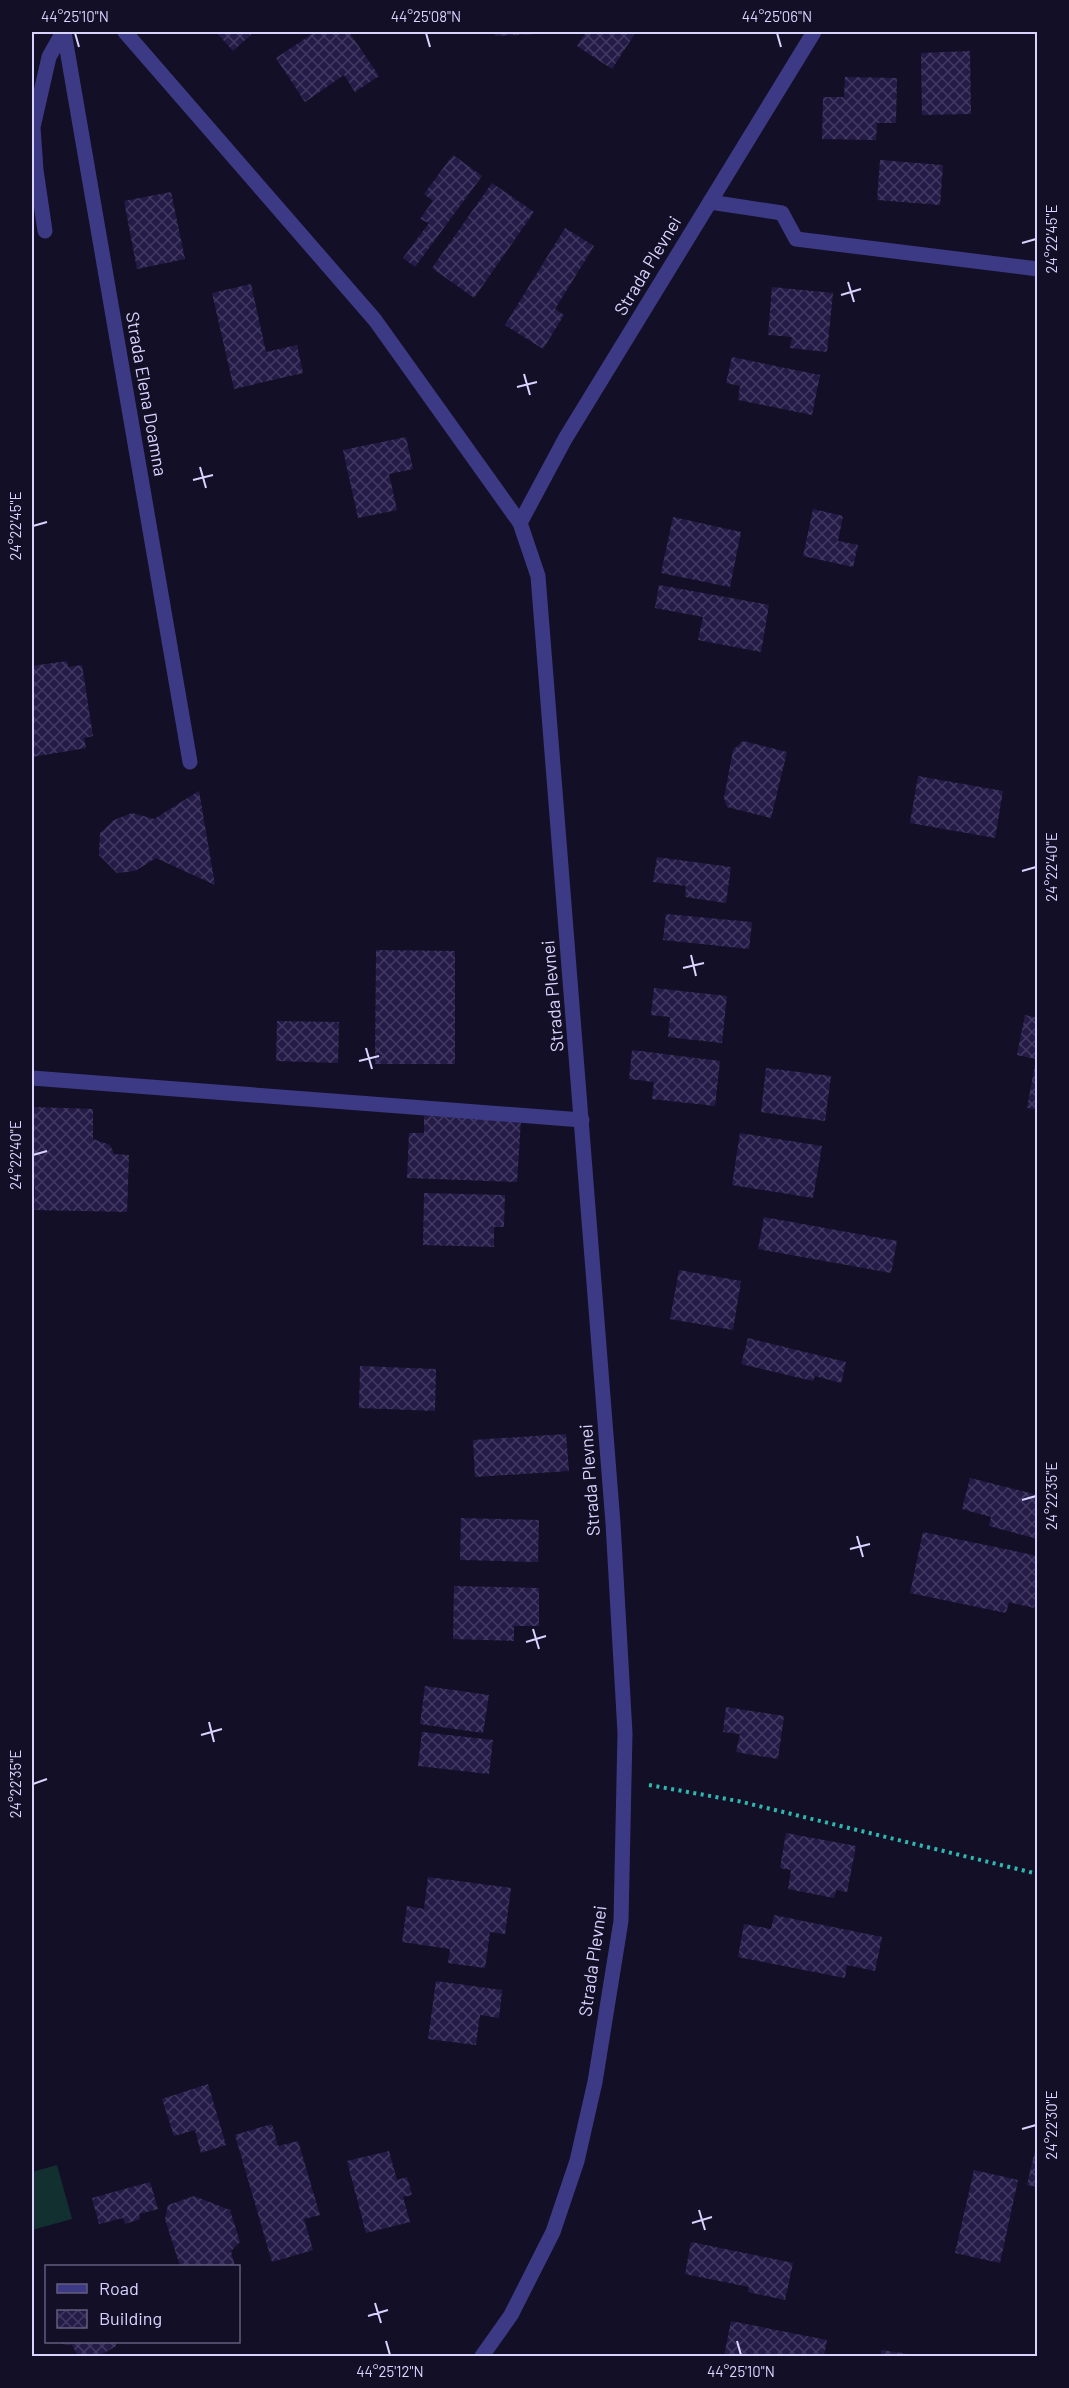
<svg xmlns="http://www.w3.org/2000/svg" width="1069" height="2388" font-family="Barlow,sans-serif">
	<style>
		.green { fill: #12302f }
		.building { fill: url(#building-cross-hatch) }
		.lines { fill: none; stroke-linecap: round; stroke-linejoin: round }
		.path { stroke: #2fb8b0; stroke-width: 4; stroke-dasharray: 3 4.5; stroke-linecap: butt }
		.service { stroke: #3d3a85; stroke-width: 15 }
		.minor { stroke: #3d3a85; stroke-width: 15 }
		.tertiary { stroke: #3d3a85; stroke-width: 15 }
		.ticks { fill: none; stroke: #d9d4ff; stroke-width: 2 }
		.labels { text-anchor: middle; stroke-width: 5; stroke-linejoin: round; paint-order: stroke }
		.street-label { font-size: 18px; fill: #d9d4ff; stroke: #130f26 }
		.neatline { fill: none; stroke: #d9d4ff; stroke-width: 2 }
		.ticks-label { font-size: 15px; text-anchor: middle; fill: #d9d4ff }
	</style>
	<defs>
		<pattern id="building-cross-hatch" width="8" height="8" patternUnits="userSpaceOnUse" patternTransform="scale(1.5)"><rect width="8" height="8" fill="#241b47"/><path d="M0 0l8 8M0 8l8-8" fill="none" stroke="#433b63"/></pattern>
	</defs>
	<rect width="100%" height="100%" fill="#130f26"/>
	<path class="green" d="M57 2165 72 2219 32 2230V2172Z"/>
	<path class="building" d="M216 32H254L233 51Z
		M315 32H349L379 76 355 92 344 75 305 102 276 58Z
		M495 32H537V34L495 36Z
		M586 32H636L612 69 577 46Z
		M970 51 971 114 922 115 921 53Z
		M845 77 897 78 896 123H877L876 140 822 139 823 97H844Z
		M453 155 482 176 415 267 403 258 429 223 420 219 433 201 424 194Z
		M880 160 943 165 940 205 877 200Z
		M492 183 534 212 474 298 432 268Z
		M171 192 185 259 137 269 124 201Z
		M565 228 594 246 555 309 564 315 543 349 505 325Z
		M251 284 266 352 297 345 303 373 234 389 212 293Z
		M772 287 833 293 827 352 790 348 792 337 768 335Z
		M732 357 820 375 812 415 738 400 740 386 726 383Z
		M406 437 413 469 389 474 397 510 358 518 343 450Z
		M813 509 843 516 838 541 858 545 853 567 803 556Z
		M673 517 741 532 730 587 661 573Z
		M659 585 769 605 761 652 698 640 703 617 655 608Z
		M67 661 68 667 82 665 93 736 84 738 86 748 32 757V666Z
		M743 741 787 752 771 818 727 807 724 798 733 750Z
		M918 776 1003 791 995 838 910 823Z
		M199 791 215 885 156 858 135 871 117 873 99 855 100 833 114 820 132 813 154 819Z
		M657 857 731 867 726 903 685 897 686 886 653 882Z
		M666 914 752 922 749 949 663 940Z
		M376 950 455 951V1064H375Z
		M654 988 727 996 722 1043 668 1037 670 1017 651 1015Z
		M1025 1015 1038 1018V1110L1027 1108 1036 1059 1017 1055Z
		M277 1021 339 1022 338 1063 276 1061Z
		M632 1050 720 1061 715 1106 652 1099 654 1082 629 1079Z
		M766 1068 831 1076 825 1121 761 1112Z
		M32 1107 93 1109V1139L110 1145 114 1154 129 1155 127 1212 34 1210 35 1186H32Z
		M424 1116 521 1120 517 1182 407 1178 409 1133H424Z
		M740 1133 822 1146 813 1198 732 1185Z
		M424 1193 505 1195 504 1227H494V1247L423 1245Z
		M764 1217 897 1241 891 1273 758 1249Z
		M679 1270 741 1281 733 1330 670 1319Z
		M748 1338 846 1362 841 1383 815 1376 813 1381 741 1364Z
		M360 1366 436 1369 435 1411 359 1408Z
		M566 1434 569 1471 475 1477 473 1440Z
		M970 1478 1038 1495V1539L989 1526 991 1517 962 1509Z
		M461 1518 539 1520 538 1562 460 1560Z
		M923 1532 1038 1556V1591L1034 1608 1009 1602 1006 1613 910 1593Z
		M454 1586 539 1588V1626H514V1641L453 1639Z
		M425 1686 489 1695 483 1733 420 1724Z
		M726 1707 784 1716 778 1759 736 1752 740 1734 723 1732Z
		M422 1732 493 1740 489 1774 418 1766Z
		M786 1833 856 1846 847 1892 836 1890 834 1898 788 1889 791 1870 780 1868Z
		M428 1877 511 1888 505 1934 490 1932 485 1968 448 1963 450 1949 402 1942 407 1906 424 1909Z
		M774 1915 882 1937 875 1971 847 1965 845 1978 738 1957 744 1924 771 1929Z
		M436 1981 502 1990 499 2018 480 2015 476 2045 428 2039Z
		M208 2084 226 2145 201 2153 195 2130 174 2136 162 2099Z
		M272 2124 278 2146 298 2141 320 2215 304 2219 313 2250 272 2262 235 2135Z
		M1037 2142H1038V2187L1027 2185Z
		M389 2151 397 2180 407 2177 412 2195 403 2197 410 2222 366 2233 347 2161Z
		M974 2170 1018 2180 1000 2263 955 2253Z
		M150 2182 158 2209 139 2214 140 2219 125 2224 123 2218 99 2224 92 2198Z
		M194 2196 230 2210 240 2242 231 2251 235 2266H180L165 2219 168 2205Z
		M691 2242 793 2263 785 2300 748 2292 749 2287 685 2274Z
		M731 2321 827 2340 824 2356H724Z
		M62 2342H116V2346L99 2356H78L72 2345 62 2344Z
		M881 2350 916 2355V2356H881Z"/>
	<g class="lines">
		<path class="path" d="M649 1785 738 1801 1038 1874"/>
		<path class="service" d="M710 202 782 213 796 239 1038 269"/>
		<path class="minor" d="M64 32 190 762
			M45 231 36 170 33 127 49 57 63 32
			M520 523 565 439 814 32
			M32 1078 582 1120"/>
		<path class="tertiary" d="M125 32 375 320 520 523 538 576 613 1523 625 1733 621 1921 595 2082 577 2161 553 2232 511 2315 482 2356"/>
	</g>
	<path class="ticks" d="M75 33 79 47M426 33 430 47M777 33 781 47M1022 243 1036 239M848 282 854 302M841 295 861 289M524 374 530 395M517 387 537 382M200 467 206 488M193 480 213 475M33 526 47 522M1022 871 1036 867M691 955 696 976M683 968 704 963M366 1048 372 1069M359 1061 379 1056M33 1155 47 1151M1022 1500 1036 1496M857 1536 863 1557M850 1549 870 1544M533 1629 539 1649M526 1642 546 1636M209 1722 214 1742M201 1735 222 1729M33 1784 47 1779M1022 2129 1036 2125M699 2210 705 2230M692 2223 712 2217M375 2303 381 2323M368 2316 388 2310M386 2341 390 2355M737 2341 741 2355"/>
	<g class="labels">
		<g class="street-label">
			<text transform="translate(648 266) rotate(-59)" y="6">Strada Plevnei</text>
			<text transform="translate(146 394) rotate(80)" y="6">Strada Elena Doamna</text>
			<text transform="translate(553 996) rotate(-95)" y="6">Strada Plevnei</text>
			<text transform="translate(590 1480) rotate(-94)" y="6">Strada Plevnei</text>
			<text transform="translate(593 1961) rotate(-82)" y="6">Strada Plevnei</text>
		</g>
	</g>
	<rect width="1069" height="2388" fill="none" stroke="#130f26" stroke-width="66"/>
	<rect x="45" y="2265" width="195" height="78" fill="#130f26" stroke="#625e7d" stroke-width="1.5"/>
	<rect x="57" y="2284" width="30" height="9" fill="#3d3a85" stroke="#625e7d" stroke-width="1.5"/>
	<text x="99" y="2295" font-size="18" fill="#d9d4ff">Road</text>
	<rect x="57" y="2310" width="30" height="18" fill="url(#building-cross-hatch)" stroke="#625e7d" stroke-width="1.5"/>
	<text x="99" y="2325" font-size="18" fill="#d9d4ff">Building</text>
	<rect x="33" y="33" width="1003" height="2322" class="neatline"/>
	<g class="ticks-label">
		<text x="75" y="22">44°25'10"N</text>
		<text x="426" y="22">44°25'08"N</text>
		<text x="777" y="22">44°25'06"N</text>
		<text transform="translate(1052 239) rotate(-90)" y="5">24°22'45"E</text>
		<text transform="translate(16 526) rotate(-90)" y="5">24°22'45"E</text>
		<text transform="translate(1052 867) rotate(-90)" y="5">24°22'40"E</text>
		<text transform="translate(16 1155) rotate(-90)" y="5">24°22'40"E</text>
		<text transform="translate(1052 1496) rotate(-90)" y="5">24°22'35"E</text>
		<text transform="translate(16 1784) rotate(-90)" y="5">24°22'35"E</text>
		<text transform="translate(1052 2125) rotate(-90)" y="5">24°22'30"E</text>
		<text x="390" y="2377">44°25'12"N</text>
		<text x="741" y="2377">44°25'10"N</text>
	</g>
</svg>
